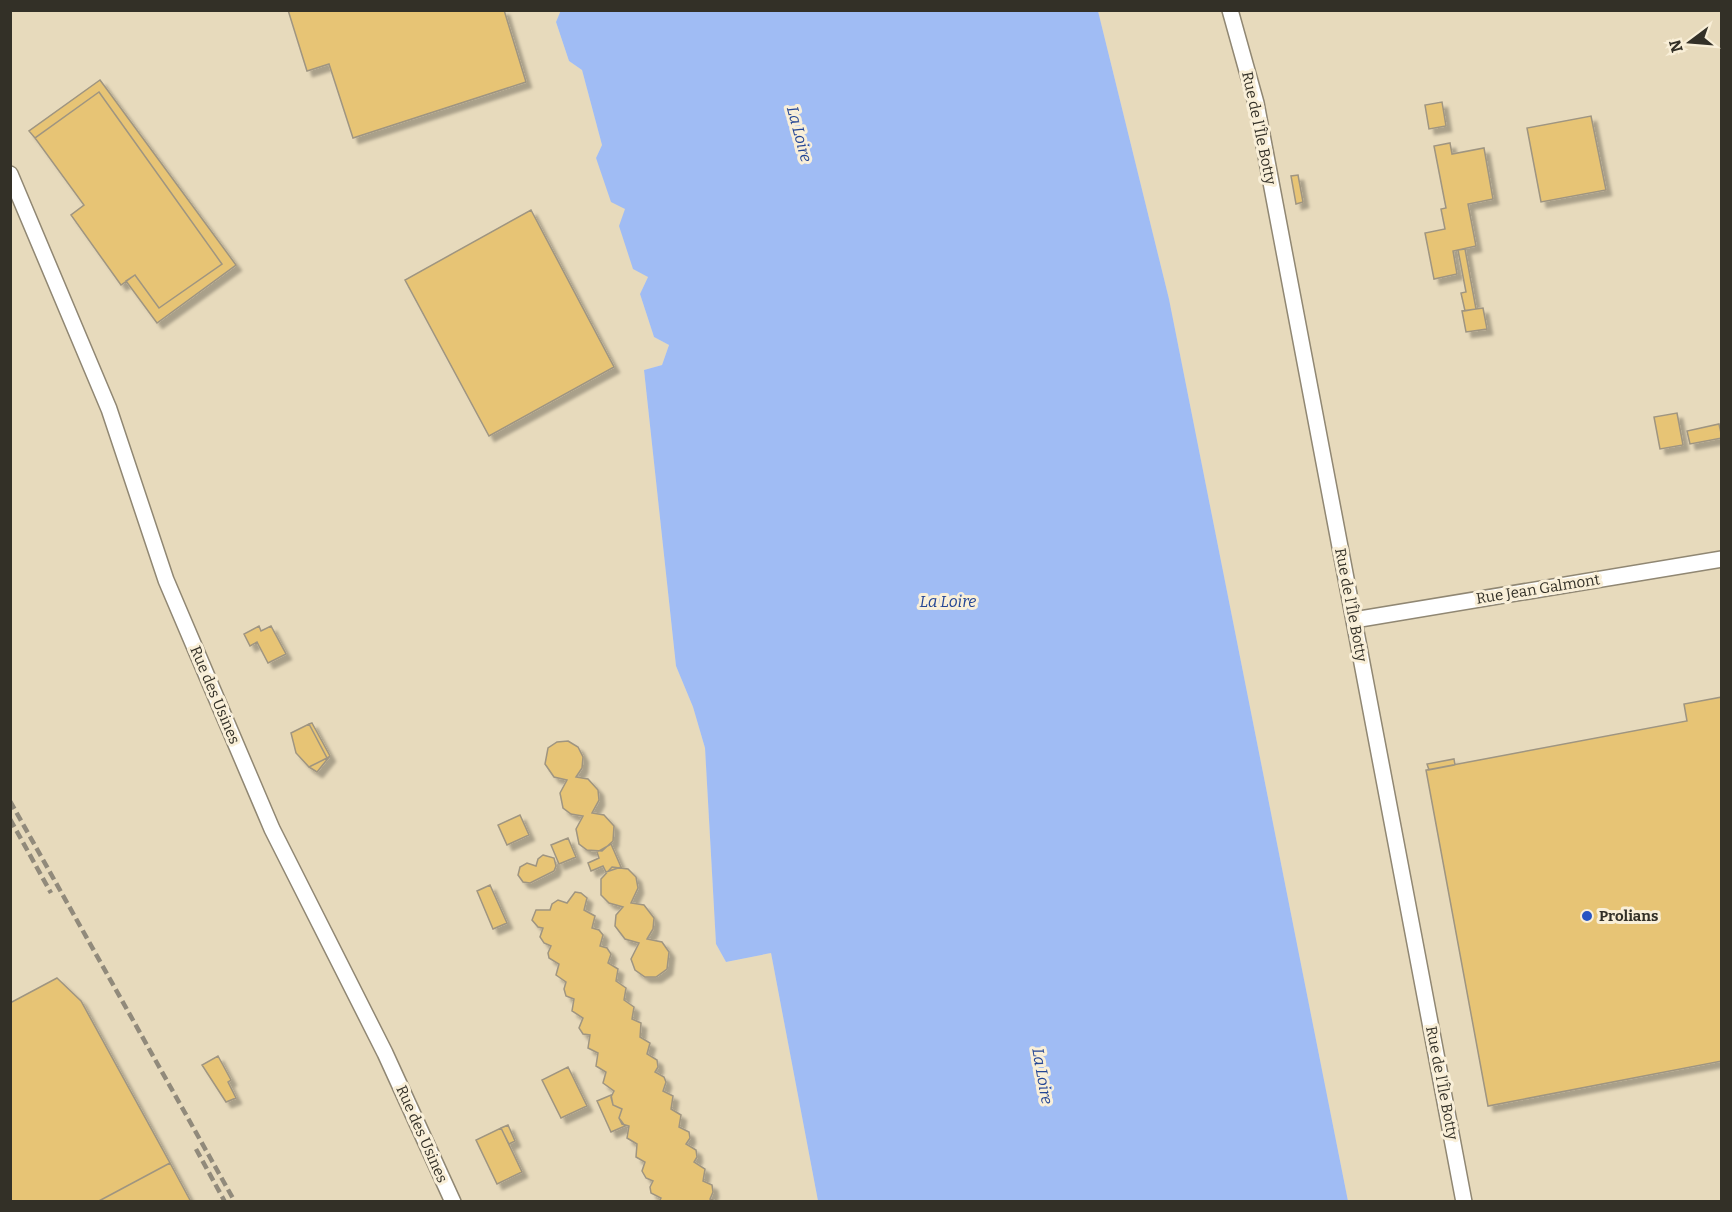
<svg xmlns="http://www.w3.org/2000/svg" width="1732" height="1212" font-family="Bitter,serif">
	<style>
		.built { fill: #e7dabc }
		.water { fill: #a0bcf4 }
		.building { fill: #e7c474; stroke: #9f9581; stroke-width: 1.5; filter: url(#shadow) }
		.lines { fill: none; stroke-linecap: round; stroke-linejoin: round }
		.minor-casing { stroke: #908773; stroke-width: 18 }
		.minor { stroke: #fff; stroke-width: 15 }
		.rail { stroke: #918a7b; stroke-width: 4.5; stroke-dasharray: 9 4.5; stroke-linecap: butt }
		.poi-dot { fill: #2654c3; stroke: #f9efd8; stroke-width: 2 }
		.labels { text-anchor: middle; stroke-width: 6; stroke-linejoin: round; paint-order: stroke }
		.street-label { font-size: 15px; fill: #333027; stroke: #f9efd8 }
		.poi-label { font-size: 15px; font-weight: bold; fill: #333027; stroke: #f9efd8; text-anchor: start }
		.water-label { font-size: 16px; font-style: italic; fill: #234594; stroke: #f9efd8 }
	</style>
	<defs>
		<filter id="shadow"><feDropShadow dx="5.5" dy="5.5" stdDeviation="1.5" flood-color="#0004"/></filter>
	</defs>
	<rect width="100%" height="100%" fill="#ebe1cb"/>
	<path class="built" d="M10 11H561L556 22 569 61 582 70 602 145 596 158 625 209 648 277 640 294 654 337 669 345 662 365 644 370 676 666 693 707 705 748 716 944 726 962 771 953 818 1201H11Z
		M1098 11H1721V1201H1348L1169 299Z"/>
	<path class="water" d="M561 10 1098 11 1169 299 1348 1201H818L771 953 726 962 716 944 705 748 693 707 676 666 644 370 662 365 669 345 654 337 640 294 648 277 633 269 619 226 625 209 611 202 596 158 602 145 582 70 569 61 556 22Z"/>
	<path class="building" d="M288 10H504L526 82 353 138 329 64 307 71Z
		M100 80 236 265 157 323 126 281 135 275 159 308 222 264 99 92 35 138 29 131Z
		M99 92 222 264 159 308 135 275 121 285 71 215 84 205 35 138Z
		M1442 102 1446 126 1429 129 1425 105Z
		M1591 116 1606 190 1541 202 1527 128Z
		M1450 143 1452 154 1484 148 1493 199 1468 204 1476 246 1453 251 1457 274 1434 279 1425 233 1445 229 1441 209 1446 208 1434 146Z
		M1298 175 1303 202 1296 204 1291 176Z
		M531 210 614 367 489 436 405 280Z
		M1465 249 1476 309 1465 311 1461 293 1466 292 1458 250Z
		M1483 308 1487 329 1466 332 1462 311Z
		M1677 413 1683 445 1660 449 1654 417Z
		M1719 424 1722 438 1690 444 1687 431Z
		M259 626 261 631 271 626 286 654 268 663 257 642 250 646 244 634Z
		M1722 697V1061L1488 1106 1426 770 1687 721 1684 704Z
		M312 723 330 756 327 758 309 724Z
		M309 724 327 758 309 767 296 753 291 733Z
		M568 741 578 747 583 757 582 768 576 777 588 779 598 790 599 800 592 813 604 815 614 826 613 841 602 851 587 850 579 844 576 829 583 816 571 814 563 808 560 793 567 780 554 777 545 764 548 748 557 742Z
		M330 756 317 772 309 767 327 758Z
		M1454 759 1455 765 1429 770 1427 764Z
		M520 815 529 835 507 845 498 825Z
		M568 838 576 857 559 864 551 845Z
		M611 844 621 867 606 872 603 866 591 871 588 863 599 858 597 852Z
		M543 855 554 858 556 866 554 871 530 883 523 882 518 875 520 867 527 863 536 866 538 859Z
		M612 867 628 869 636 877 638 888 631 903 644 905 654 918 653 929 647 939 662 942 669 952 667 969 656 977H645L635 970 631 959 639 943 625 939 615 926 616 915 623 907 609 903 601 895V879Z
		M490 885 507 923 493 929 477 891Z
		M575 892 581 893 587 898 584 910 595 916 592 928 599 930 603 935 600 946 607 948 611 954 608 963 618 969 616 981 626 988 624 1000 634 1007 632 1019 641 1023 640 1037 650 1043 647 1054 657 1060 658 1067 655 1072 664 1077 666 1082 663 1091 673 1096 671 1109 681 1115 679 1127 689 1132 690 1138 686 1144 696 1150 697 1157 694 1162 705 1169 703 1181 712 1185 713 1192 710 1199 718 1202H659L661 1198 651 1193 650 1187 653 1181 646 1178 642 1171 645 1162 636 1157 637 1144 627 1138 629 1126 622 1124 619 1118 622 1109 613 1105 611 1097 614 1091 603 1083 606 1072 596 1066 598 1053 588 1048 590 1035 583 1034 579 1028 583 1018 572 1011 574 999 566 996 564 989 566 982 556 975 559 964 549 958 548 953 551 946 544 943 540 937 543 928 538 927 532 920 536 910H550L552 904 558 900 567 903Z
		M57 978 81 1001 170 1163 97 1202H10V1003Z
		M218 1056 231 1080 228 1082 236 1098 226 1102 202 1065Z
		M568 1067 587 1106 561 1118 542 1080Z
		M611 1095 613 1105 622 1109 619 1118 625 1126 611 1132 597 1101Z
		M508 1125 515 1141 509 1144 501 1128Z
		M501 1128 522 1172 497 1184 476 1140Z
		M170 1163 191 1202H97Z"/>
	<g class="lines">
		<g class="minor-casing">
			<path id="minor" d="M1230 10 1256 103 1464 1202
				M10 174 109 409 166 580 272 829 385 1053 453 1202
				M1354 620 1722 559"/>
		</g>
		<use href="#minor" class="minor"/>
		<path class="rail" d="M10 801 235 1202
			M10 819 51 893
			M196 1149 225 1202"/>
	</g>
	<circle class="poi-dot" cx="1587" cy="916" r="6"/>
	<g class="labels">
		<g class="street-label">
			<text transform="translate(1259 128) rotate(78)" y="5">Rue de l'Île Botty</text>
			<text transform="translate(1538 589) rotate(-9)" y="5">Rue Jean Galmont</text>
			<text transform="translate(1351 605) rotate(79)" y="5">Rue de l'Île Botty</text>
			<text transform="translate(215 695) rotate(67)" y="5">Rue des Usines</text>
			<text transform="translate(1442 1083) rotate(79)" y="5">Rue de l'Île Botty</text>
			<text transform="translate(422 1134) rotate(66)" y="5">Rue des Usines</text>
		</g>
		<g class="poi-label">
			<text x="1599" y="921">Prolians</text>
		</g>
		<g class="water-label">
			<text transform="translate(800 134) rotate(75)" y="6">La Loire</text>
			<text x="948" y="607">La Loire</text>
			<text transform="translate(1043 1076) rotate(80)" y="6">La Loire</text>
		</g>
	</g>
	<rect width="1732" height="1212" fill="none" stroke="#333027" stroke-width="24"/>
	<g transform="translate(1690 42) rotate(254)" stroke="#f9efd8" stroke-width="4.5" paint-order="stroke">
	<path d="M0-4.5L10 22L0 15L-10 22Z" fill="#333027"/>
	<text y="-9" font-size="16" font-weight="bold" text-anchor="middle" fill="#333027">N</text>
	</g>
</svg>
